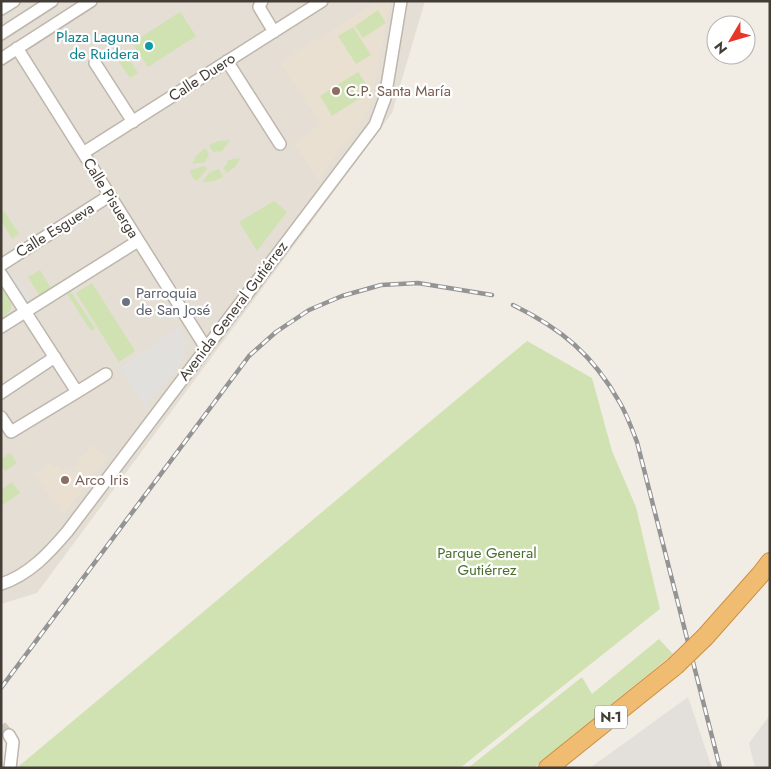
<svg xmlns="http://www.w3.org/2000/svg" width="771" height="769" font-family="Jost,sans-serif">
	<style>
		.residential { fill: #e4ded4 }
		.industrial { fill: #e3dfda }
		.education { fill: #e9e0d1 }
		.green { fill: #d0e2b2 }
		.parking { fill: #e2e0dd }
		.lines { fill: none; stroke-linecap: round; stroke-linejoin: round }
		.minor-tunnel { stroke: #cecac2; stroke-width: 11; stroke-dasharray: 11 5.5; stroke-linecap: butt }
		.minor-casing { stroke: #beb6ac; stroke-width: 14 }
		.highway-casing { stroke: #ce9042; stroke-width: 20 }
		.minor { stroke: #fff; stroke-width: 11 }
		.highway { stroke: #f0bc71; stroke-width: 18 }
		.rail-casing { stroke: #949494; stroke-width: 4.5 }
		.rail { stroke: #fff; stroke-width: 2.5; stroke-dasharray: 8; stroke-linecap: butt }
		.highway-bridge-casing { stroke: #ce9042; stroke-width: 20; stroke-linecap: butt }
		.highway-bridge { stroke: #f0bc71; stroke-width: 18 }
		.culture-dot { fill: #0f9aa8; stroke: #fff; stroke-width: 2 }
		.education-dot { fill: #8d6e63; stroke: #fff; stroke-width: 2 }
		.worship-dot { fill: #6b7280; stroke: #fff; stroke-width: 2 }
		.labels { text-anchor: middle; stroke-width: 4.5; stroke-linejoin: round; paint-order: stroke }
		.shield { fill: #fff; stroke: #7b7772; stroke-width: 1 }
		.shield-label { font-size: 14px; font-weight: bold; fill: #433d36 }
		.culture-label { font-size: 15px; fill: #0d838f; stroke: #fff; text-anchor: end }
		.street-label { font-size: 15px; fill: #433d36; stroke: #fff }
		.education-label { font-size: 15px; fill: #785e54; stroke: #fff; text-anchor: start }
		.worship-label { font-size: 15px; fill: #5b616d; stroke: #fff; text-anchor: start }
		.park-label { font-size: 15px; fill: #4c6f2f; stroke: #fff }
	</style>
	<rect width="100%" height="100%" fill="#f1ede5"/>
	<path class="residential" d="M1 1H425L392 113 37 593 1 604Z"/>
	<path class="industrial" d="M688 697 712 768H590Z
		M770 715V768H755L749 743Z"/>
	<path class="education" d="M378 1H389L390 3 371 104 361 124 346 143H345L318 180 294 143 321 125 280 63Z
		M91 445 107 457 64 514 58 509 61 505 48 496 50 493 44 489 45 487 41 483 42 482 35 474 37 471 41 474 49 463 55 468 58 465 63 470 65 468 78 474 80 472 74 468Z"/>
	<path class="green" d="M378 10 386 23 363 38 355 26Z
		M180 12 196 36 148 67 132 43Z
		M353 27 371 55 356 64 338 36Z
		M125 53 138 73 130 78 117 59Z
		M358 72 371 91 332 116 320 96Z
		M230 140 222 151 213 152 209 145 218 141Z
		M205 148 209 154 205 162 192 164 196 156Z
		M240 158 236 166 227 173 223 168 227 164 228 160Z
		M205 166 207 169 197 181 192 177 190 170Z
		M219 169 223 177 214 181 202 182 210 172Z
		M274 201 287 212 257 251 239 222Z
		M4 211 19 234 12 239 1 220V213Z
		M40 270 53 292 41 298 28 277Z
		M92 283 135 351 119 362 76 293Z
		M1 285C7 293 15 301 10 311L1 318Z
		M71 292 95 328 91 331 67 294Z
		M527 341 592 378 612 451 636 507 660 609 460 768H19V766C188 625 357 482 527 341Z
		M10 453 17 463 5 471 1 466V459Z
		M12 482 20 493 1 506V490Z
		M659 639 673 654 534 768H468L582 677 592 694Z"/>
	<path class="parking" d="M15 274 35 303 28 308 10 278Z
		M179 327 186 341 184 355 181 365 145 407 120 368Z"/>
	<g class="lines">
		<path class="minor-tunnel" d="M1 726 9 735"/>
		<g class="minor-casing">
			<path id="minor" d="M262 1 259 7 274 32
				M1 9 14 1
				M1 34 52 1
				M17 48 206 348
				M1 59 91 1
				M227 61 280 144
				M95 63 133 122
				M83 153 322 1
				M1 265 109 196
				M1 274 77 392 11 432 1 417
				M1 327 138 241
				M77 392 106 374
				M1 393 55 357
				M1 584C29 575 49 553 67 532L375 125 385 98 401 1
				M9 735 13 742 10 768"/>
		</g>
		<g class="highway-casing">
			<path id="highway" d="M705 637 760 575 770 562
				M548 768 675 666"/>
		</g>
		<use href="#minor" class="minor"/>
		<use href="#highway" class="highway"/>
		<g class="rail-casing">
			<path id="rail" d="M513 305C562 329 593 355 620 403 627 415 632 429 637 442L720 768
				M1 688 249 356 276 332 309 310 342 296 381 285 418 283 492 295"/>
		</g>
		<use href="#rail" class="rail"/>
		<g class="highway-bridge-casing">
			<path id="highway-bridge" d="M675 666 705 637"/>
		</g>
		<use href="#highway-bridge" class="highway-bridge"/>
	</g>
	<circle class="culture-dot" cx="149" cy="46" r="5"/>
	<g class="education-dot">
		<circle cx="336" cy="91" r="5"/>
		<circle cx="65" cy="480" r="5"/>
	</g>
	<circle class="worship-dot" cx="126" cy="302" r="5"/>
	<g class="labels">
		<rect class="shield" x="595" y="705.5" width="32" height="23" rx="4"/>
		<g class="shield-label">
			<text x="611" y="722">N-1</text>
		</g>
		<g class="culture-label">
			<text x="139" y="42">Plaza Laguna<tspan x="139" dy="17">de Ruidera</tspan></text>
		</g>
		<g class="street-label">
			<text transform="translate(202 77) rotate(-33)" y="5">Calle Duero</text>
			<text transform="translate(111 198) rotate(58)" y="5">Calle Pisuerga</text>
			<text transform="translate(55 230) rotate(-32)" y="5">Calle Esgueva</text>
			<text transform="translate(233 311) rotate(-53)" y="5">Avenida General Gutiérrez</text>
		</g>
		<g class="education-label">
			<text x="346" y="96">C.P. Santa María</text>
			<text x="75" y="485">Arco Iris</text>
		</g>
		<g class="worship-label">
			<text x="136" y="298">Parroquia<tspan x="136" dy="17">de San José</tspan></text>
		</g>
		<g class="park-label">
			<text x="487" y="558">Parque General<tspan x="487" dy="17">Gutiérrez</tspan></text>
		</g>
	</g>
	<rect width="771" height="769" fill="none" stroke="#433d36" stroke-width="5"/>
	<g transform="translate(731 40) rotate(232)"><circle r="24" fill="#ffffff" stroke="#b4b1af"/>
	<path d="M0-4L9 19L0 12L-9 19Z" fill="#e63628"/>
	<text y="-8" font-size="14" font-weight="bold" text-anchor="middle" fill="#433d36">N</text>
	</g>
</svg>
